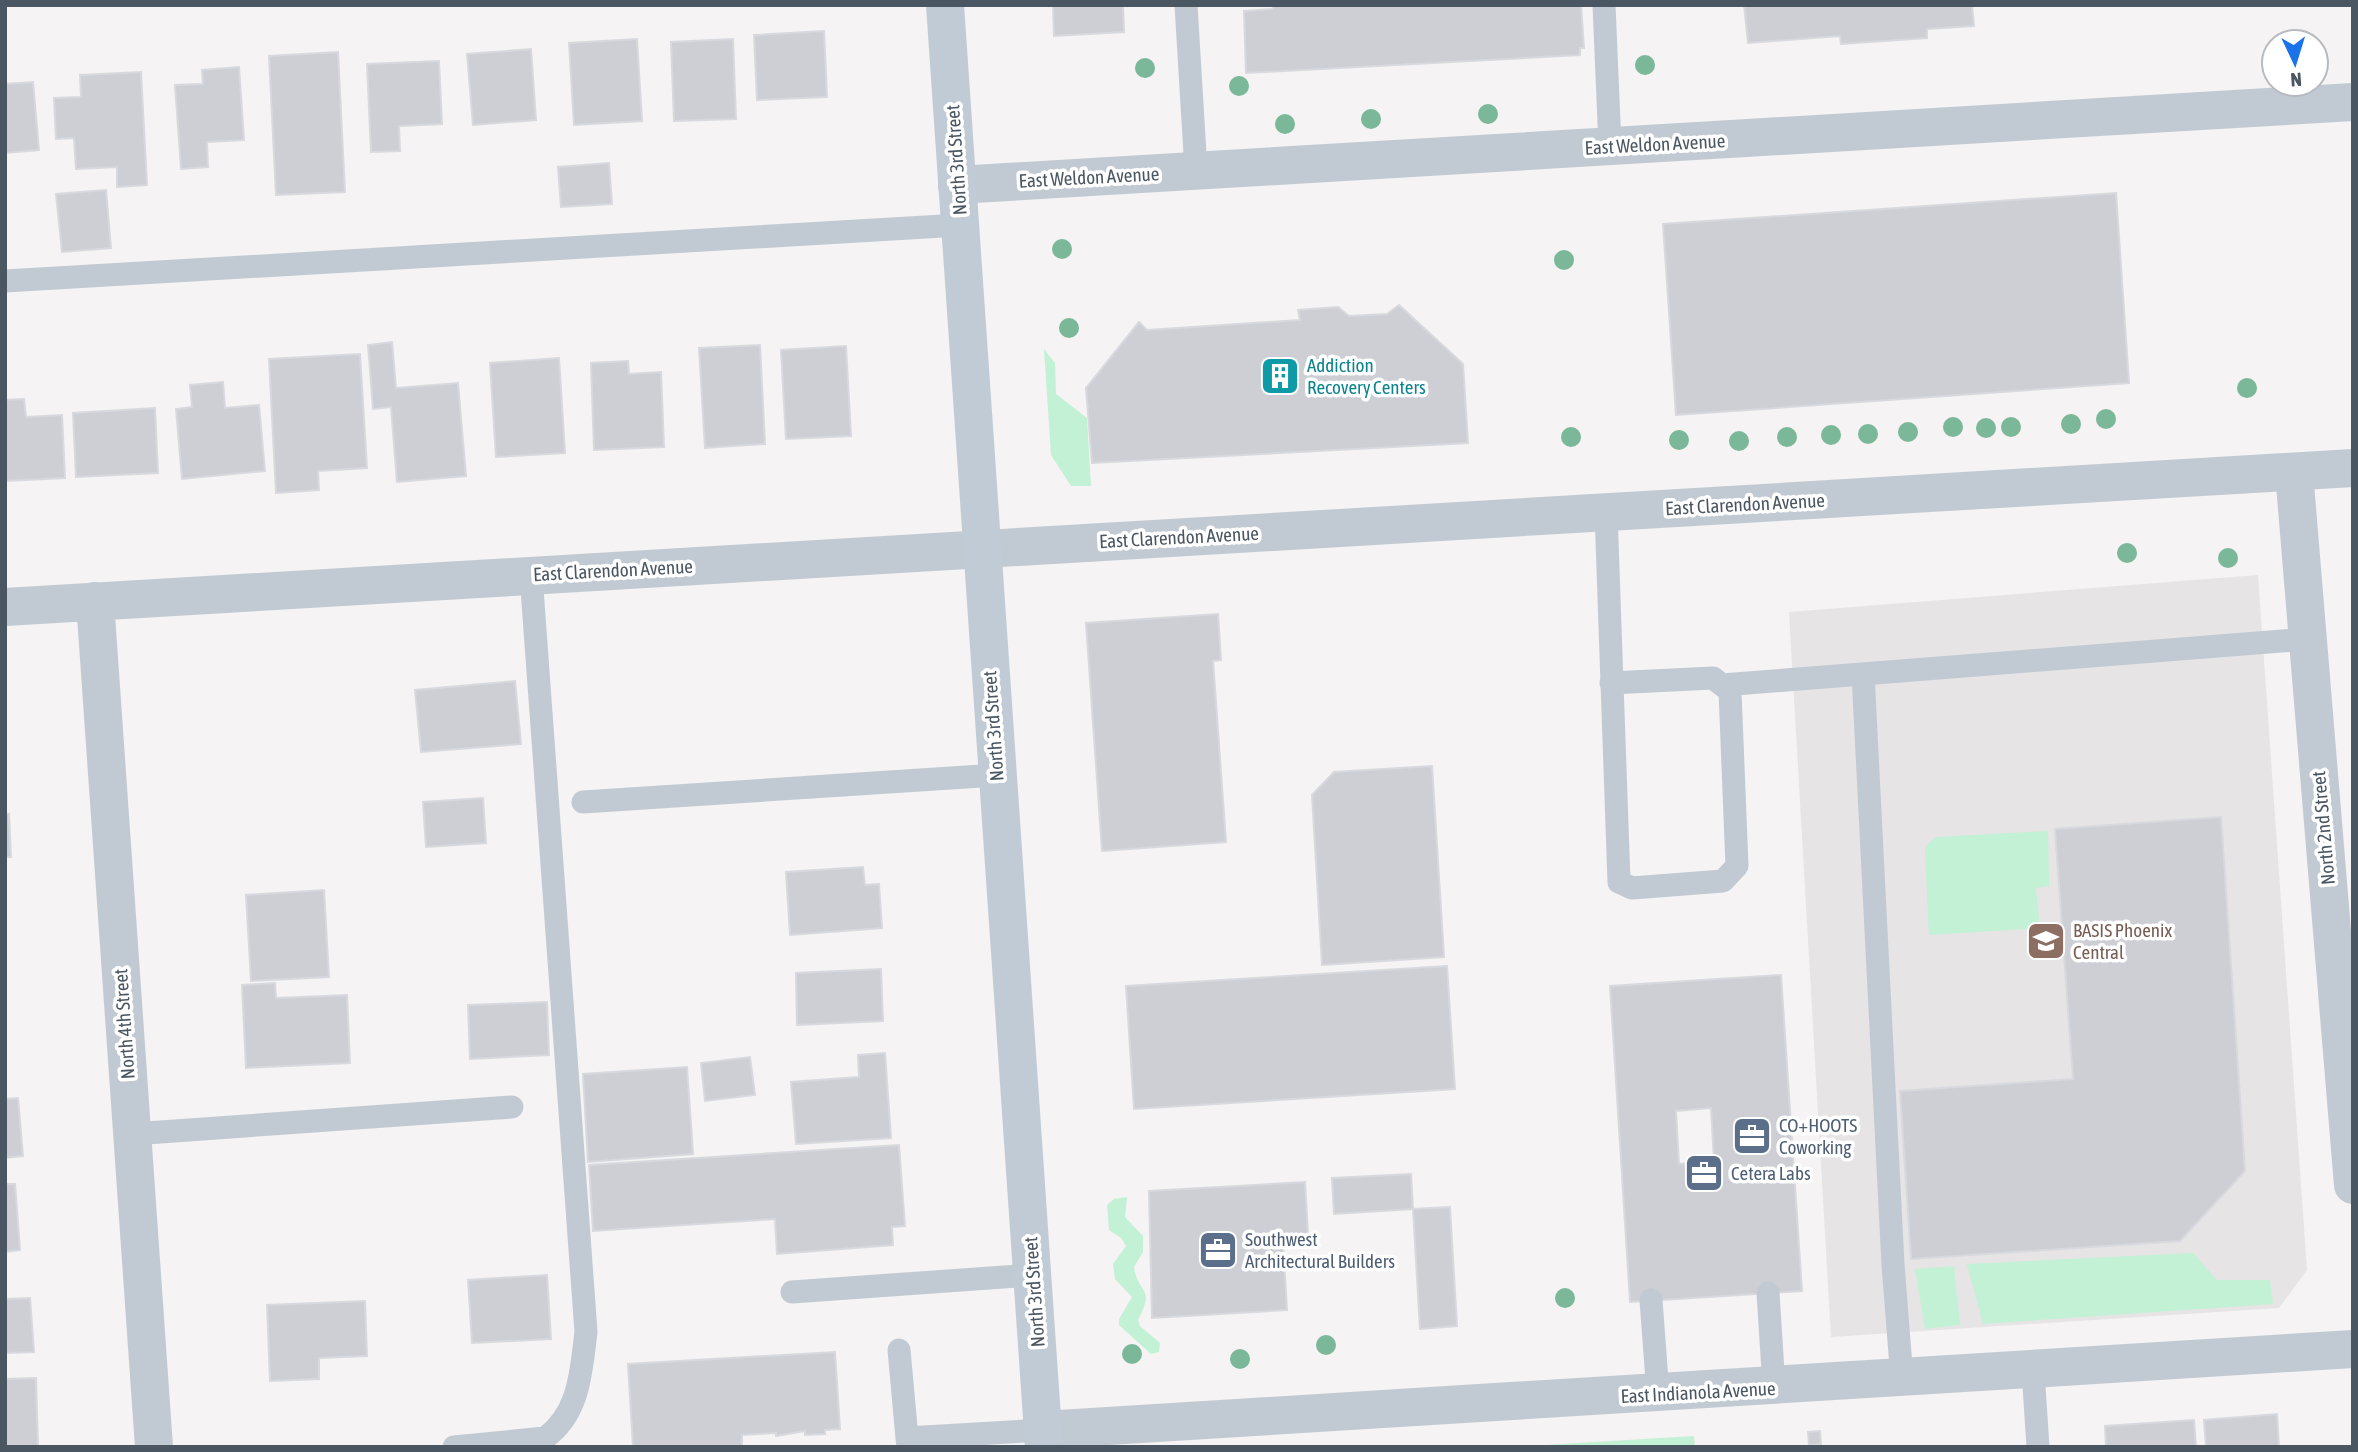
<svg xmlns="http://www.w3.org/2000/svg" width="2358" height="1452" font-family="'Asap Condensed',sans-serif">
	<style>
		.education { fill: #e6e4e5 }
		.grass { fill: #c3f1d5 }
		.building { fill: #cdcfd5; stroke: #d7d9de; stroke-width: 2; fill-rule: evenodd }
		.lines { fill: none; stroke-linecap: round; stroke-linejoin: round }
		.lane { stroke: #c1cad2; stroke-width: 23 }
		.street { stroke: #c1cad2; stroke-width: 38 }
		.secondary { stroke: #c1cbd6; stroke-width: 38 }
		.tree { fill: #7bb799 }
		.labels { text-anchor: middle; stroke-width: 7; stroke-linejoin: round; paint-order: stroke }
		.street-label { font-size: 19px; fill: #4a5661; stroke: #fff }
		.culture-label { font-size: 19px; fill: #0d838f; stroke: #fff; text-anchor: start }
		.education-label { font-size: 19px; fill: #785e54; stroke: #fff; text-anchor: start }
		.service-label { font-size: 19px; fill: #4e5e75; stroke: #fff; text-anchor: start }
	</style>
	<rect width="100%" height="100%" fill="#f5f3f3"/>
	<path class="education" d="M2258 575 2307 1270 2279 1308 1831 1337 1789 612Z"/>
	<path class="grass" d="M1044 349 1055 363 1056 394 1087 418 1091 486H1071L1051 455Z
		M2048 831 2049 886 2036 888 2040 928 1929 935 1925 853 1926 846 1936 837Z
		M1127 1197 1125 1217 1143 1236V1252L1134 1267C1138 1295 1156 1286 1138 1320L1140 1326 1160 1343 1159 1352 1151 1354 1119 1325V1319L1132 1297 1115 1279 1113 1264 1126 1246 1121 1238 1109 1230 1107 1205 1114 1199Z
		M2193 1253 2217 1280H2270L2273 1304 1983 1324 1967 1264Z
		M1954 1266 1960 1325 1925 1329 1915 1269Z
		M1694 1436 1695 1447H1510Z"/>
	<path class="building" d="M1053 5H1123L1124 32 1054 36Z
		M1273 5H1581L1584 48H1580V55L1246 73 1244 11 1273 9Z
		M1744 5H1972L1974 26 1927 29V38L1841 44 1840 36 1748 43Z
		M824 31 827 97 757 100 754 35Z
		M637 39 642 121 574 125 569 43Z
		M733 39 736 119 674 121 671 42Z
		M531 49 536 120 473 125 467 54Z
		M338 52 345 192 276 195 269 56Z
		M439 61 442 124 399 126 400 151 371 152 367 64Z
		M239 67 244 140 207 142 208 167 181 169 175 85 203 84 202 70Z
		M141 72 147 185 117 187V167L76 169 74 138 56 139 54 98 81 97 80 75Z
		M33 82 39 150 5 153V84Z
		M609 163 612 204 561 207 558 167Z
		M106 190 111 248 62 252 56 194Z
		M2116 193 2129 383 1676 415 1663 224Z
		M1399 305 1463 364 1468 443 1092 463 1086 388 1139 322 1147 330 1300 320 1298 310 1338 307 1349 316 1387 314Z
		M392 342 396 388 458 383 466 476 397 482 391 407 373 409 368 345Z
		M760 345 765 444 705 448 699 348Z
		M846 346 851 436 786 439 781 350Z
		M360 354 367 468 318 471 319 490 276 493 269 359Z
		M559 358 565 453 496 457 490 363Z
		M628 361 629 374 661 372 664 447 594 450 591 363Z
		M223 382 225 408 259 405 265 471 182 479 176 409 192 407 190 385Z
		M24 399 26 417 62 415 65 478 5 481V400Z
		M155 408 158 473 76 477 73 413Z
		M1218 614 1221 660 1213 661 1226 842 1102 851 1086 623Z
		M515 681 521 744 421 752 415 690Z
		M1432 766 1444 957 1322 965 1312 795 1334 772Z
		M483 798 486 843 426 847 423 802Z
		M5 814H9L11 857H5Z
		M2221 817 2245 1171 2180 1241 1911 1259 1900 1091 2073 1079 2055 829Z
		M863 867 865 885 879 884 882 928 790 935 786 872Z
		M324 890 329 977 251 981 246 895Z
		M1447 966 1455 1089 1134 1109 1126 986Z
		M881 969 883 1021 797 1025 796 973Z
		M1781 975 1802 1291 1630 1302 1610 986ZM1711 1108 1714 1161 1679 1164 1676 1111Z
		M275 983 276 998 347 995 350 1063 246 1068 242 985Z
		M547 1002 549 1055 470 1059 468 1005Z
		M885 1053 891 1138 796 1144 791 1082 859 1077 858 1055Z
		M750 1057 755 1095 705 1101 701 1063Z
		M687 1067 693 1154 588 1162 583 1074Z
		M18 1098 23 1156 5 1158V1099Z
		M899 1145 905 1226 892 1227 893 1245 777 1254 775 1219 593 1231 589 1165Z
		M1411 1174 1413 1209 1334 1214 1332 1178Z
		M1305 1182 1308 1234 1259 1237 1260 1245 1283 1243 1287 1310 1152 1318 1149 1191Z
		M5 1184H15L20 1250 5 1252Z
		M1450 1207 1457 1326 1420 1329 1413 1209Z
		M547 1275 551 1339 472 1343 468 1280Z
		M30 1298 34 1352 5 1353V1299Z
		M365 1301 367 1356 319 1358V1379L270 1381 267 1305Z
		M835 1352 840 1429 825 1430V1434L805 1435V1431L776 1436V1433L742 1435V1447H633L628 1364Z
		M36 1378 38 1447H5V1379Z
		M2277 1414 2279 1447H2206L2204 1420Z
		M2194 1420 2196 1447H2106L2105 1426Z
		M1820 1431 1821 1444 1809 1445 1808 1432Z"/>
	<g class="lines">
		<path class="lane" d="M1186 5 1196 171
			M1604 5 1610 146
			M5 281 960 225
			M1606 512 1619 882 1632 888 1723 881 1737 866 1730 691 1713 678 1611 683
			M1863 674 1893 1265 1902 1379
			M1722 685 2308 639
			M583 802 997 775
			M132 1134 512 1107
			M792 1292 1032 1275
			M1768 1293 1774 1387
			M1651 1300 1658 1394
			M899 1350 907 1438
			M2033 1371 2038 1447
			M454 1447 545 1438C580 1413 581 1371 586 1332L531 575
			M908 1447 907 1438 1043 1430"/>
		<path class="street" d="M957 185 2353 102
			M2294 472 2353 1185
			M95 601 154 1447
			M5 607 2353 468
			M1043 1430 2353 1349"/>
		<path class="secondary" d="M945 5 1044 1447"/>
	</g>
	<g class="tree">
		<circle cx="1645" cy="65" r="10"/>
		<circle cx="1145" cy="68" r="10"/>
		<circle cx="1239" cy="86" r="10"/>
		<circle cx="1488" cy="114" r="10"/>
		<circle cx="1371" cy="119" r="10"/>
		<circle cx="1285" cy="124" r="10"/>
		<circle cx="1062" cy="249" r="10"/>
		<circle cx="1564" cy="260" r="10"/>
		<circle cx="1069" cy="328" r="10"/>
		<circle cx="2247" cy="388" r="10"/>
		<circle cx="2106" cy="419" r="10"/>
		<circle cx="2071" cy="424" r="10"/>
		<circle cx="1953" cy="427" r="10"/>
		<circle cx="2011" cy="427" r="10"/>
		<circle cx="1986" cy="428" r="10"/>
		<circle cx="1908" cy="432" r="10"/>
		<circle cx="1868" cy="434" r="10"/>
		<circle cx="1831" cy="435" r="10"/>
		<circle cx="1571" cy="437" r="10"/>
		<circle cx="1787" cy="437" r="10"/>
		<circle cx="1679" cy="440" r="10"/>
		<circle cx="1739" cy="441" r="10"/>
		<circle cx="2127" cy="553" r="10"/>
		<circle cx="2228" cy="558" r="10"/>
		<circle cx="1565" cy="1298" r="10"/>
		<circle cx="1326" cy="1345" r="10"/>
		<circle cx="1132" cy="1354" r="10"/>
		<circle cx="1240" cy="1359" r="10"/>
	</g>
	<defs>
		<g id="building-square" transform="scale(2.0125)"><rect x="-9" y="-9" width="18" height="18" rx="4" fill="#0f9aa8" stroke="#fff"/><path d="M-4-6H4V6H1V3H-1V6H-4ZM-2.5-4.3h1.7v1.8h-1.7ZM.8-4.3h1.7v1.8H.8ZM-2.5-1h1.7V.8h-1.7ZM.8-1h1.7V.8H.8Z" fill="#fff"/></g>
		<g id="school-square" transform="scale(2.0125)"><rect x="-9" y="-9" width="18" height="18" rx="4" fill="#8d6e63" stroke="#fff"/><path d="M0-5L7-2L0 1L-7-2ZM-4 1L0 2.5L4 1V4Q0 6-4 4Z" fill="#fff"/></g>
		<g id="office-square" transform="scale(2.0125)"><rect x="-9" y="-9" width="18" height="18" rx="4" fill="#5c6f8a" stroke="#fff"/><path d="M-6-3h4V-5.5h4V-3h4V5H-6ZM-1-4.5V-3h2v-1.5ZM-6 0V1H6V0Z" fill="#fff"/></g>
	</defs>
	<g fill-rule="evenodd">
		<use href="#building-square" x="1280" y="376"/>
		<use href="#school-square" x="2046" y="941"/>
		<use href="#office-square" x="1752" y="1136"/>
		<use href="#office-square" x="1704" y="1173"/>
		<use href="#office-square" x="1218" y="1250"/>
	</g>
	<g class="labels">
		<g class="street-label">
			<text transform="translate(1655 144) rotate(-3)" y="7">East Weldon Avenue</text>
			<text transform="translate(956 160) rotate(-94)" y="7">North 3rd Street</text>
			<text transform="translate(1089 177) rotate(-3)" y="7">East Weldon Avenue</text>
			<text transform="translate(1745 504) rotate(-3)" y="7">East Clarendon Avenue</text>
			<text transform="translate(1179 537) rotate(-3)" y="7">East Clarendon Avenue</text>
			<text transform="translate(613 570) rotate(-3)" y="7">East Clarendon Avenue</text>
			<text transform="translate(993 726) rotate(-94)" y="7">North 3rd Street</text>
			<text transform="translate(2323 828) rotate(-95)" y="7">North 2nd Street</text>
			<text transform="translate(124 1024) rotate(-94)" y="7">North 4th Street</text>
			<text transform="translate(1034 1292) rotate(-94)" y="7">North 3rd Street</text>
			<text transform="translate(1698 1392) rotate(-3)" y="7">East Indianola Avenue</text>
		</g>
		<g class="culture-label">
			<text x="1307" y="372">Addiction<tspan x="1307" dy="22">Recovery Centers</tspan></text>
		</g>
		<g class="education-label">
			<text x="2073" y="937">BASIS Phoenix<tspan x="2073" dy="22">Central</tspan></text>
		</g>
		<g class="service-label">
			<text x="1779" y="1132">CO+HOOTS<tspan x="1779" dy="22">Coworking</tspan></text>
			<text x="1731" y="1180">Cetera Labs</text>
			<text x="1245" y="1246">Southwest<tspan x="1245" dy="22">Architectural Builders</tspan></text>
		</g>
	</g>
	<rect width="2358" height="1452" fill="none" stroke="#4a5661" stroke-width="14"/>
	<g transform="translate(2295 63) rotate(176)"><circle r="33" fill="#ffffff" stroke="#b7bbc0" stroke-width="2"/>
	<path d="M0-5L12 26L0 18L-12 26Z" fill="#1a73e8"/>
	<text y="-10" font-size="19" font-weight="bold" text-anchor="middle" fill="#4a5661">N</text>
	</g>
</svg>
